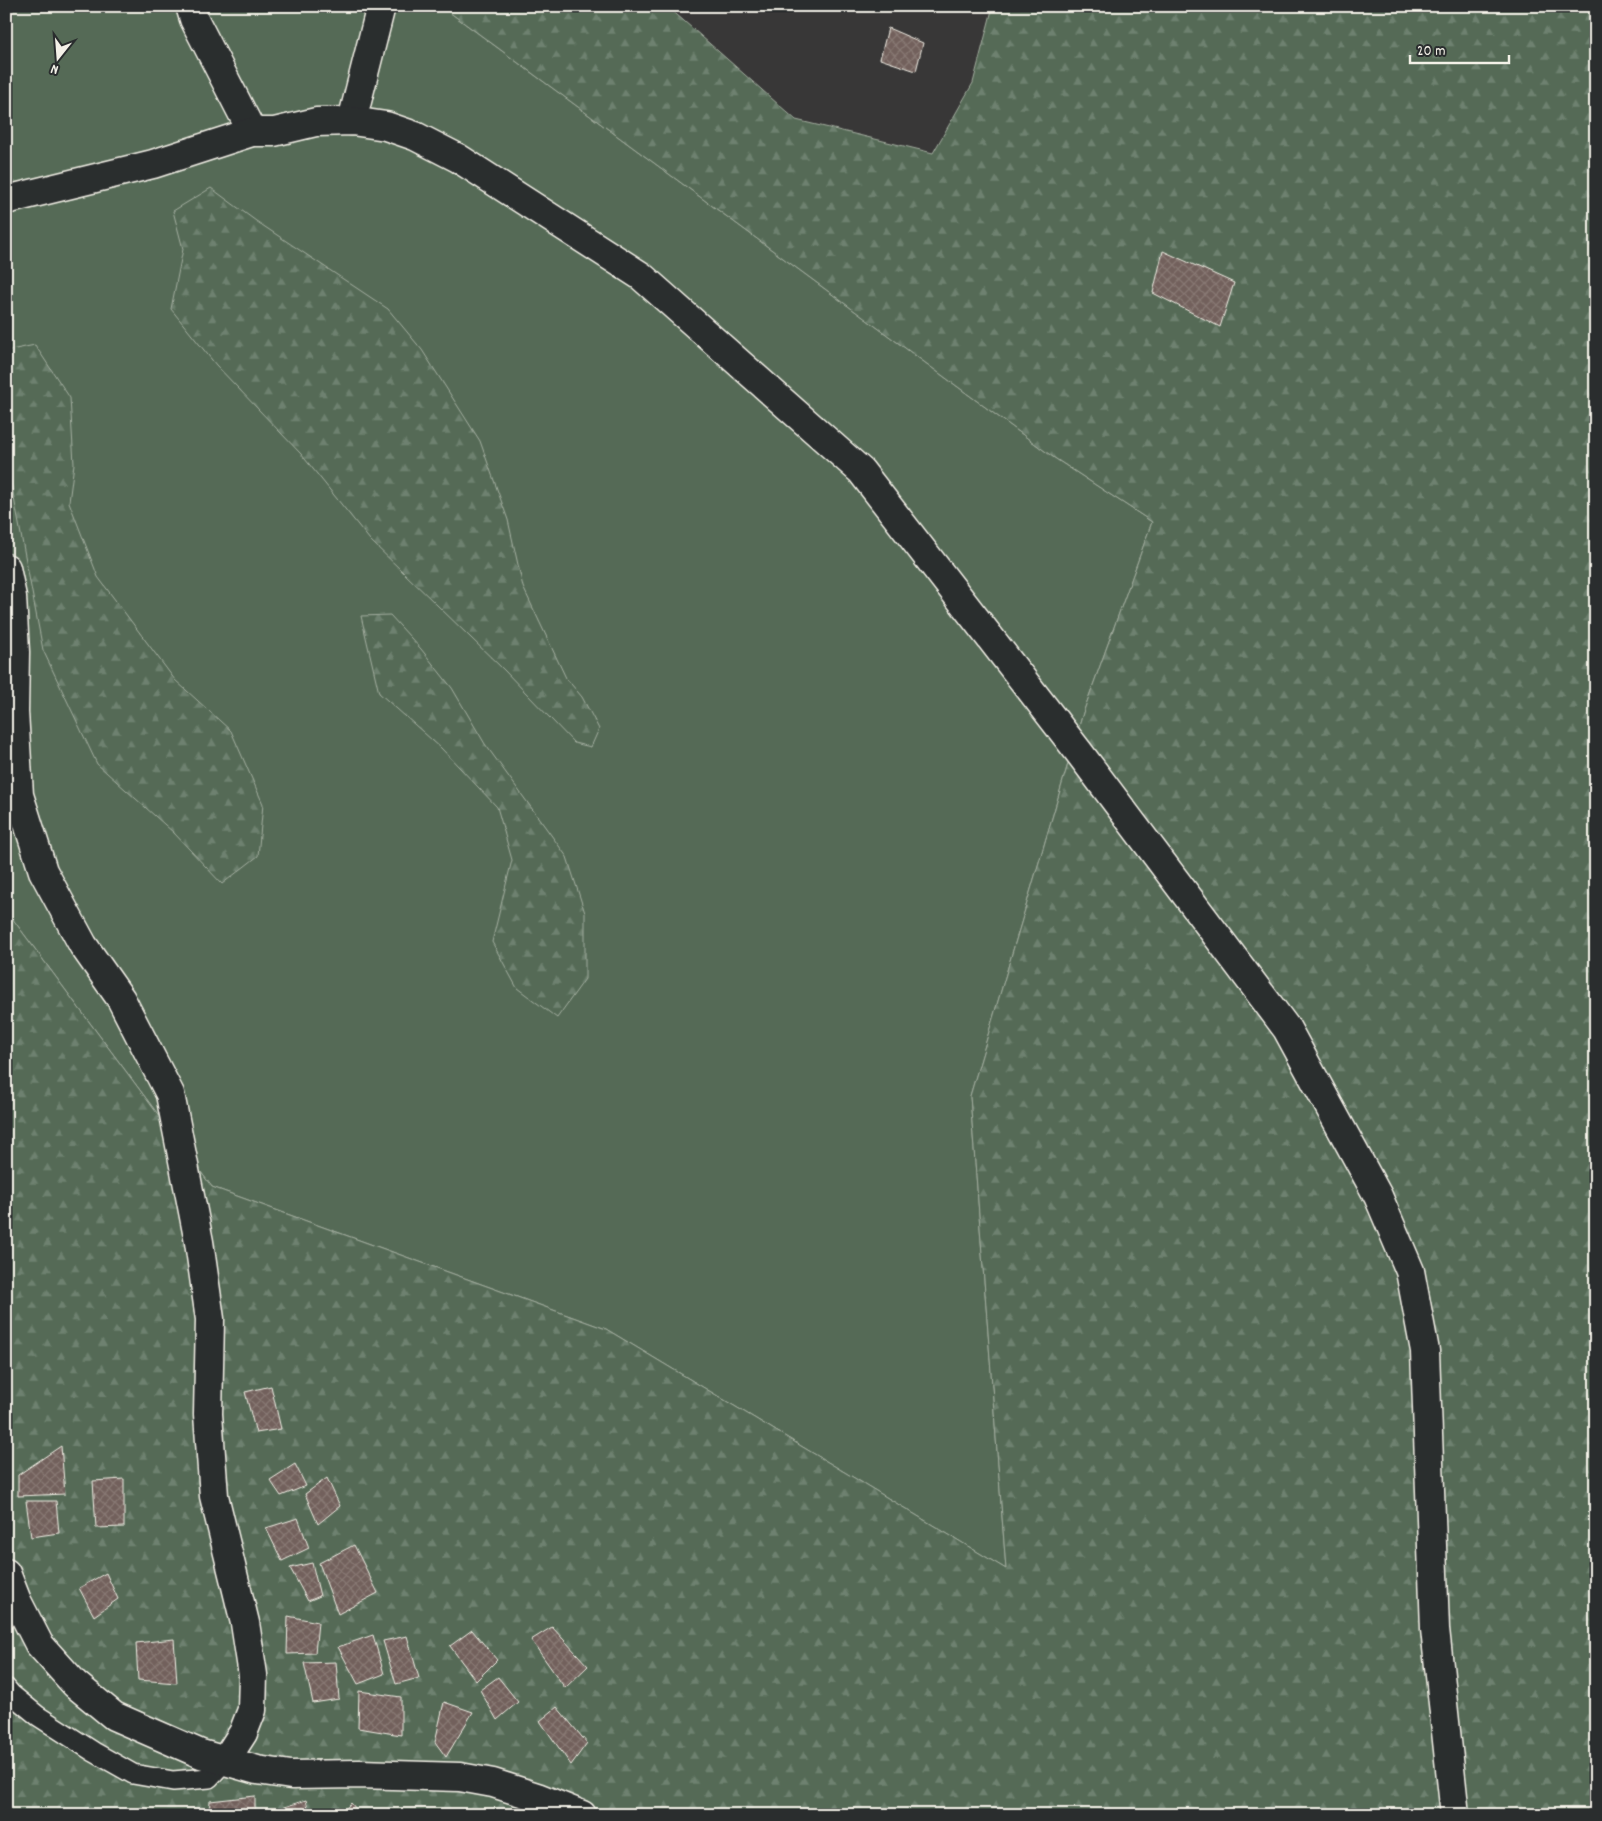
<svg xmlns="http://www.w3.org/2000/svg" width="1602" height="1821" font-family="Dekko,sans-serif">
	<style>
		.grass { fill: #556b57; stroke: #a4aea0 }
		.forest { fill: url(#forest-firs); stroke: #a4aea0 }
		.building { fill: url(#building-cross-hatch); stroke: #f4f1e8 }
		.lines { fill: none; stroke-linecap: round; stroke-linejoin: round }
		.service-casing { stroke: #f4f1e8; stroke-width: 22 }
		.minor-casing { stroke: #f4f1e8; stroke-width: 31 }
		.tertiary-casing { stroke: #f4f1e8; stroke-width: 31 }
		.service { stroke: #2a2d2e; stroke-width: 19 }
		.minor { stroke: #2a2d2e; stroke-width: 28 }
		.tertiary { stroke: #2a2d2e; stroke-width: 28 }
	</style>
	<defs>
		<pattern id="forest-firs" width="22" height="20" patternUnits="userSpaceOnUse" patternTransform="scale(1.25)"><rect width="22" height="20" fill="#556b57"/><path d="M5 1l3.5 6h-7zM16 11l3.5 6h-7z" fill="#6e816f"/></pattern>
		<pattern id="building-cross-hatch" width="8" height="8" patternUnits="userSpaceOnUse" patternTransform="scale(1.25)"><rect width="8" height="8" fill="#72615b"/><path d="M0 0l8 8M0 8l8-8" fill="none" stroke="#877873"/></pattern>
	</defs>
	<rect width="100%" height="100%" fill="#383737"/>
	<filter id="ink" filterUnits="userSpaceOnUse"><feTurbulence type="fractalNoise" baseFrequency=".02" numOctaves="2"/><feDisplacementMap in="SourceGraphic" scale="10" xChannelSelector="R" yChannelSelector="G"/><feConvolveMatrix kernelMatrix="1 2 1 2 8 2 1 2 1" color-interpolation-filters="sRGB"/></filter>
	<g filter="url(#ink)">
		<path class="grass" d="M6 6H441L1053 457 1152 522 1083 713 970 1096 1006 1569 606 1329 212 1187 6 910Z"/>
		<path class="forest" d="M441 6H667L796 120 933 153 973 83 993 6H1596V1815H6V910L212 1187 606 1329 1006 1569 970 1096 1083 713 1152 522 1053 457Z
			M211 188 256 221 388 309 422 350 480 441 508 520 523 587 566 678 582 697 599 729 591 747 574 743 504 670 370 540 301 454 216 365 171 309 183 249 173 211Z
			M35 345 70 398 74 464 69 502 98 577 175 680 231 731 263 804 258 856 222 884 174 833 97 764 43 650 6 456V351Z
			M390 615 421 649 452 688 485 744 567 857 585 913V979L557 1018 517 988 492 942 512 860 497 807 441 748 379 693 361 616Z"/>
		<path class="building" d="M888 28 923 43 916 71 880 59Z
			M1163 251 1234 283 1220 327 1153 293Z
			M271 1386 281 1429 256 1433 245 1392Z
			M61 1446 65 1494 18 1496V1475Z
			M295 1464 306 1486 281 1496 270 1480Z
			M327 1478 340 1506 318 1524 305 1494Z
			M124 1479V1527L96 1528 93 1481Z
			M26 1501H56L59 1533 31 1537Z
			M298 1518 309 1548 282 1561 266 1528Z
			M354 1545 378 1593 338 1614 319 1563Z
			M312 1563 320 1596 308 1601 290 1568Z
			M106 1573 118 1599 94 1616 79 1588Z
			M288 1616 318 1622 315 1653 287 1654Z
			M552 1627 588 1666 565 1688 531 1640Z
			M472 1630 497 1660 476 1681 450 1646Z
			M373 1635 384 1674 358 1684 338 1647Z
			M407 1636 419 1678 396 1684 383 1641Z
			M174 1639 177 1683 138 1680 136 1643Z
			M336 1662 339 1699 313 1703 304 1663Z
			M498 1677 518 1702 497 1720 480 1690Z
			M359 1691 401 1697V1735L358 1728Z
			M444 1702 473 1712 446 1757 435 1742Z
			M557 1707 587 1743 571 1765 540 1721Z
			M255 1796V1815H209L210 1801Z
			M306 1800 310 1815H281L278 1809Z
			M351 1803 361 1815H340Z
			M613 1811H643V1815H614Z"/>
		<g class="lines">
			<g class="service-casing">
				<path id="service" d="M6 1688 11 1694 38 1716 94 1752 133 1774 173 1781 209 1778 225 1761"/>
			</g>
			<g class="minor-casing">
				<path id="minor" d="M190 6 194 19 252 132
					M352 121 381 6
					M6 568 12 597 15 652 14 712 19 795 43 871 83 945 121 999 170 1094 199 1242 210 1319 208 1414 214 1496 245 1623 253 1675 252 1710 243 1733 225 1761
					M6 1573 17 1601 39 1644 75 1684 114 1716 201 1754 257 1770 291 1775 359 1774 460 1777 493 1783 537 1797 582 1815"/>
			</g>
			<g class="tertiary-casing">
				<path id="tertiary" d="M6 200 153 164 252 132H274L316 122 352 121 386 126 415 136 458 158 641 276 861 471 1078 751 1287 1029 1378 1196 1410 1271 1425 1351 1435 1629 1455 1815"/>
			</g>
			<use href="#service" class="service"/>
			<use href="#minor" class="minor"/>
			<use href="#tertiary" class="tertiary"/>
		</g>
	</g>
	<rect width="1602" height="1821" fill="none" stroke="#2a2d2e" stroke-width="25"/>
	<rect x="12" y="12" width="1577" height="1796" fill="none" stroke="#f4f1e8" stroke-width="2" filter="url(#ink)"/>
	<g transform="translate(58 58) rotate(197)" stroke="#2a2d2e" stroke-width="4" paint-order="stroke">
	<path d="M0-4L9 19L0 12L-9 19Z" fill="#f4f1e8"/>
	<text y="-8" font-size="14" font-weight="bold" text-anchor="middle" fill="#f4f1e8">N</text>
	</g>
	<path d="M1410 55v8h99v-8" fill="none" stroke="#f4f1e8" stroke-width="2.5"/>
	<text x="1417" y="55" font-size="15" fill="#f4f1e8" stroke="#2a2d2e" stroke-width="4" paint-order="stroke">20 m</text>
</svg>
